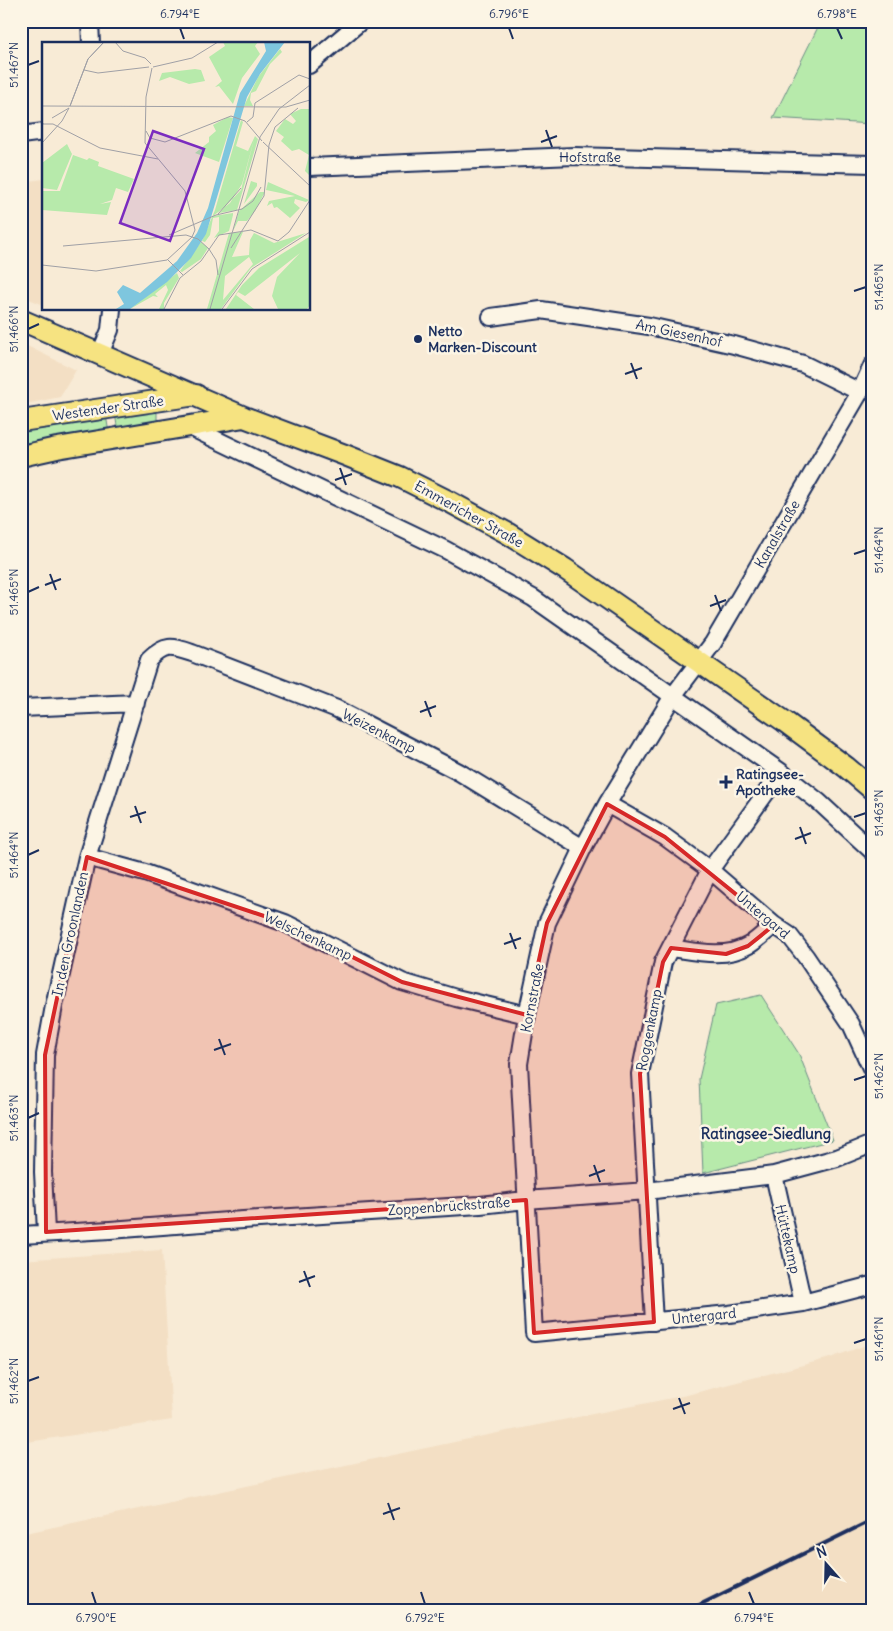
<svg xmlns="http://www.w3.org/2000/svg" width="893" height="1631" font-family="Delius,sans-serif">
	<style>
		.built { fill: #f3dfc4 }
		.green { fill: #b7eaab; stroke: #698c84 }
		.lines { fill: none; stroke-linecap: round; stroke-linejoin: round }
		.minor-casing { stroke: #1b2f5e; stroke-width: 20 }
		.major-casing { stroke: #1b2f5e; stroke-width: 24 }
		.minor { stroke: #fcf5e5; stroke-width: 16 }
		.major { stroke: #f6e381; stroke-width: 20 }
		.rail { stroke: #1b2f5e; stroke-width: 4 }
		.marked { fill: #d62828; fill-opacity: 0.2; stroke: #d62828; stroke-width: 4; stroke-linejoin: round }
		.ticks { fill: none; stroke: #1b2f5e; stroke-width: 2 }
		.poi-dot { fill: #1b2f5e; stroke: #fcf5e5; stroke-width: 2 }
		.labels { text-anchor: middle; stroke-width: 5; stroke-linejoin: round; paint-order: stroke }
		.street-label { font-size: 14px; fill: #1b2f5e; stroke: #fcf5e5 }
		.poi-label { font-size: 14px; font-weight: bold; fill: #1b2f5e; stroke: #fcf5e5; text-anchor: start }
		.neighbourhood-label { font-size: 15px; font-weight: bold; fill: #1b2f5e; stroke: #fcf5e5 }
		.inset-road { fill: none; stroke: #a0a0a6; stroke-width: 1 }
		.view { fill: #7b2cbf; fill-opacity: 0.15; stroke: #7b2cbf; stroke-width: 2.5 }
		.inset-edge { fill: none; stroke: #1b2f5e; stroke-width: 2.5 }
		.neatline { fill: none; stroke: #1b2f5e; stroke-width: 2 }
		.ticks-label { font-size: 12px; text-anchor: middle; fill: #1b2f5e }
	</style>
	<rect width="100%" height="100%" fill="#f8ebd6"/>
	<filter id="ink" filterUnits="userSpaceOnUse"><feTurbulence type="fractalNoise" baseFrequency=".02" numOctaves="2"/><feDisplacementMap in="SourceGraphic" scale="10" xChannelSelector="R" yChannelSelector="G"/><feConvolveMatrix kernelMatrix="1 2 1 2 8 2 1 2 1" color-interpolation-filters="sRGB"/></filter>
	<g filter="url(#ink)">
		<path class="built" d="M44 179V305L29 299 21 294V182Z
			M21 343 76 370 60 397 21 405Z
			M162 1250 172 1420 21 1443V1260Z
			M872 1343V1610H21V1534L478 1437 687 1395 830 1358Z"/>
		<path class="green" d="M821 21H872V124L773 118Z
			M153 410 157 413V422L118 431 115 414Z
			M106 415 109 433 21 448V428Z
			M761 995 799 1054 833 1140 703 1173 699 1079 716 1005Z"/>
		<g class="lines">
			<g class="minor-casing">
				<path id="minor" d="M90 21 91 44
					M309 65 361 21
					M21 135 44 132
					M309 167 574 156 872 164
					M491 317 541 310 649 326 734 345 803 364 860 392
					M100 354 110 330 112 309
					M872 366 860 392 713 643 673 696 607 804 583 848 547 923 527 1015 519 1064 534 1333 729 1314 803 1303 872 1285
					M185 427 192 428 446 550 533 598 781 772 819 802 872 851
					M21 708 136 703
					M607 804 665 837 710 870 774 925 789 935 806 957 851 1024 872 1070
					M87 857 145 873 285 923 402 982 456 998 527 1015
					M671 948C697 952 726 959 749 945 758 940 766 931 774 925
					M774 1175 803 1303
					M46 1232 43 1172 45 1055 54 1006 87 857 149 660C165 644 171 646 192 653L337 709 459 772 583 848
					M21 1235 110 1230 228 1221 480 1205 526 1200 647 1191 774 1175 837 1158 872 1144
					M654 1322 640 1074 663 962 710 870 781 772"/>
			</g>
			<g class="major-casing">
				<path id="major" d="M21 320 244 417 345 455 400 477 450 502 507 533 565 569 784 721 846 767 872 789
					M21 421 196 395
					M21 456 57 448 244 417"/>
			</g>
			<use href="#minor" class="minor"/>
			<use href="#major" class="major"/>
			<path class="rail" d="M689 1610 872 1520"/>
		</g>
	</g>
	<path class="marked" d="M607 804 665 837 774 925 748 946 726 954 671 948 663 962 640 1074 654 1322 534 1333 526 1200 46 1232 45 1055 87 857 285 923 402 982 527 1015 547 923Z"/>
	<path class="ticks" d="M180 28 184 39M509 28 513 39M837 28 842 39M28 65 39 61M546 130 552 147M541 142 557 136M854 291 866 287M28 329 39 324M631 363 637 379M625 374 642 368M340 468 346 485M335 480 352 474M854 554 866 550M50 574 56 590M45 585 61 579M28 592 39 587M715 595 721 611M710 606 726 600M425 701 431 717M420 712 436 706M135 806 141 823M130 817 146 812M854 817 866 813M800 827 806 844M795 839 811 833M28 855 39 850M510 933 516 949M504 944 521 938M219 1039 225 1055M214 1050 231 1044M854 1080 866 1076M28 1118 39 1113M594 1165 600 1182M589 1176 605 1170M304 1271 310 1287M299 1282 315 1276M854 1343 866 1339M28 1381 39 1377M679 1398 685 1414M673 1409 690 1403M388 1503 394 1520M383 1514 400 1508M92 1592 96 1604M421 1592 425 1604M749 1592 754 1604"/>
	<g class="poi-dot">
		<circle cx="418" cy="339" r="5"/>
		<path d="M723.5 774.5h5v5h5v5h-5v5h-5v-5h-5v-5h5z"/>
	</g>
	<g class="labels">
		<g class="street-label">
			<text x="590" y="162">Hofstraße</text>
			<text transform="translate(679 333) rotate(12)" y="5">Am Giesenhof</text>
			<text transform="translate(108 408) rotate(-8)" y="5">Westender Straße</text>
			<text transform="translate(469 514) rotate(29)" y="5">Emmericher Straße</text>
			<text transform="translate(777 534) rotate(-60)" y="5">Kanalstraße</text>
			<text transform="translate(379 731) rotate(27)" y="5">Weizenkamp</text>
			<text transform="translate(763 915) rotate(40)" y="5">Untergard</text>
			<text transform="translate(70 934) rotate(-78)" y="5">In den Groonlanden</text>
			<text transform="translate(308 936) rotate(25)" y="5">Welschenkamp</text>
			<text transform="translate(532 998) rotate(-79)" y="5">Kornstraße</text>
			<text transform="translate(649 1030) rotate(-79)" y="5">Roggenkamp</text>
			<text transform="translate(449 1206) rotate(-4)" y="5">Zoppenbrückstraße</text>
			<text transform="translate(788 1239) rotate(77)" y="5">Hüttekamp</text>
			<text transform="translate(704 1316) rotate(-6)" y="5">Untergard</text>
		</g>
		<g class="poi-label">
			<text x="428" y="336">Netto<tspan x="428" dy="16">Marken-Discount</tspan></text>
			<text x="736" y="779">Ratingsee-<tspan x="736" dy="16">Apotheke</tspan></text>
		</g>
		<g class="neighbourhood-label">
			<text x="766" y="1139">Ratingsee-Siedlung</text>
		</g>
	</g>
	<g transform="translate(42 42)">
		<rect width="268" height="268" fill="#f8ebd6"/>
		<path d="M181 0H216L213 4 218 12 200 36 191 62 177 44 173 45 180 39 167 15 183 4ZM238 7 240 10 228 22 214 49 209 51 208 58 211 64H202L216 35ZM153 27 159 28 163 39 147 42 128 35 117 39 120 31ZM259 67H267V133L263 129 267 113 257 107 250 109 239 99 242 95 234 89 243 77 251 82 254 79 248 72ZM186 75 191 76 190 79 177 120 153 111 167 100V95L174 89 171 83ZM199 78 201 80 194 104 206 109 213 94 200 142 188 161 171 174 191 171V173L187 189 172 196 177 189V175L171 176 168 193 163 200 160 199 173 168ZM213 94 216 97 195 168 177 171 199 148ZM25 102 30 112 15 148 0 146V121ZM31 113 45 118 47 116 57 120 56 124 92 137 86 150 74 146 70 158 58 162 69 160 65 173 0 168V149H18ZM209 139 215 141V144L202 162ZM226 140 267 158 264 160 253 157 252 161 258 166 248 176 235 165 232 166 230 161 225 164 227 159 253 154 224 148ZM218 150H223L213 169 205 179H196L191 189 197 169ZM201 190 190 215 207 213 208 198 212 191 232 201 264 191 209 226 179 267H165L187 191ZM207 215 211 222 181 258 183 234ZM267 195 268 263 265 267H236L230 254 235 235 258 211 203 254 196 250 194 253 212 267H184L200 243 217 226ZM159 200 166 206 159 217 140 230 138 229ZM135 231 137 236 122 261V267H117L126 248 124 243 113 252 116 255 111 254 88 267Z" fill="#b7eaab" fill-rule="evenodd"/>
		<path d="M222 0H243L218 32 205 55 164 192 149 216 125 240 88 267H74L82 262 75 250 81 243 98 251 135 219 155 191 166 166 198 51 224 9Z" fill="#7ec6de"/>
		<path class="inset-road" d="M73 0 81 9 103 16 109 22M111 25 150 16 176 0M110 26 104 55 103 101 143 149 153 188 150 195 125 218M42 28 56 31 107 25M0 64 244 65 268 58M28 64 46 17 62 0M28 64 46 17 62 0M10 76 27 66M0 79 1 82H11L58 106 116 117M205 80 211 75 213 61 257 33 268 37M104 89 108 96 123 100 189 74 203 79 220 99M221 100 268 144M0 101 20 79 27 66M176 172 199 146M127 193 174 173 200 167 211 159 219 145M21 204 144 193 156 197 167 207 174 218 176 233M189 206 222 154 227 103 233 85 256 66M125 217 141 233M0 223 54 229 125 218M122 267 138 236 159 219 177 193 209 188 236 199 247 190 268 158M168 267 218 95 237 67 268 43M180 267 210 227 268 190"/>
		<path class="view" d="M111 89 162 107 128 199 78 181Z"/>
		<rect width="268" height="268" class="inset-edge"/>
	</g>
	<rect width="893" height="1631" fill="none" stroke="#fcf5e5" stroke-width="55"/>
	<g transform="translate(826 1564) rotate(340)" stroke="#fcf5e5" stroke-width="4" paint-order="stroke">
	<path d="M0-4L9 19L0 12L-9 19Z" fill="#1b2f5e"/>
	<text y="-8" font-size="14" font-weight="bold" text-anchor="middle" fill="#1b2f5e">N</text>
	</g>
	<rect x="28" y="28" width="838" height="1576" class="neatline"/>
	<g class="ticks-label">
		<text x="180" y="18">6.794°E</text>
		<text x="509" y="18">6.796°E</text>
		<text x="837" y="18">6.798°E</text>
		<text transform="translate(14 65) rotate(-90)" y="4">51.467°N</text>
		<text transform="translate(879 287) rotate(-90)" y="4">51.465°N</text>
		<text transform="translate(14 329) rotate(-90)" y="4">51.466°N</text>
		<text transform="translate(879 550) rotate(-90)" y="4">51.464°N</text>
		<text transform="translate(14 592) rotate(-90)" y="4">51.465°N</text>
		<text transform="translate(879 813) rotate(-90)" y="4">51.463°N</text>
		<text transform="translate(14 855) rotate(-90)" y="4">51.464°N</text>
		<text transform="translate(879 1076) rotate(-90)" y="4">51.462°N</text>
		<text transform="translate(14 1118) rotate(-90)" y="4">51.463°N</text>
		<text transform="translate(879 1339) rotate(-90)" y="4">51.461°N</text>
		<text transform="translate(14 1381) rotate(-90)" y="4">51.462°N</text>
		<text x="96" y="1622">6.790°E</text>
		<text x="425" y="1622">6.792°E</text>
		<text x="754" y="1622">6.794°E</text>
	</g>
</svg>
